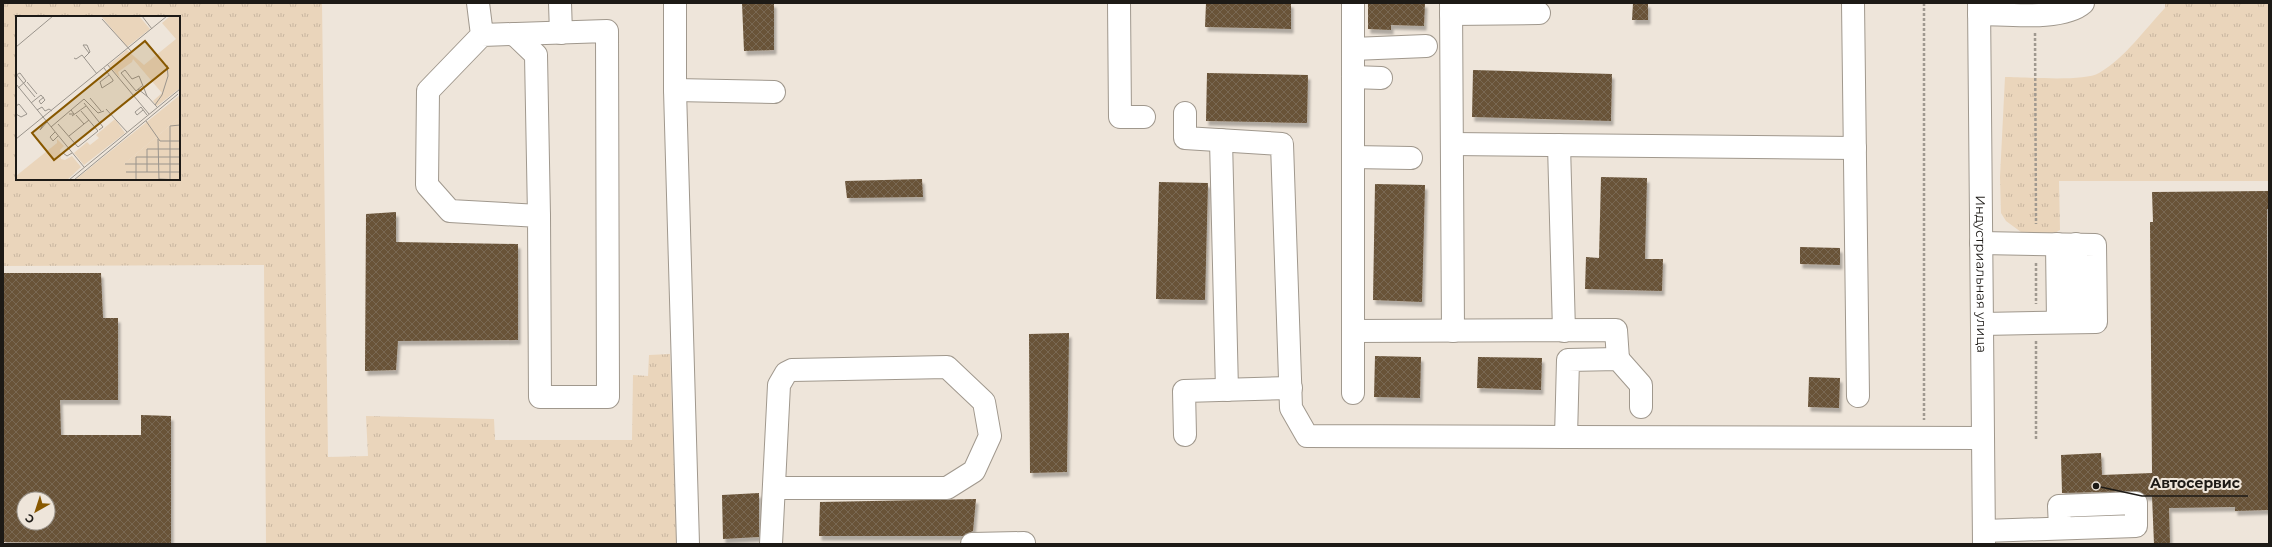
<svg xmlns="http://www.w3.org/2000/svg" width="2272" height="547" font-family="Montserrat,sans-serif">
	<style>
		.grass { fill: url(#grass-tufts); fill-rule: evenodd }
		.building { fill: url(#building-cross-hatch); fill-rule: evenodd; filter: url(#shadow) }
		.lines { fill: none; stroke-linecap: round; stroke-linejoin: round }
		.minor-casing { stroke: #a0988d; stroke-width: 24 }
		.path { stroke: #a09990; stroke-width: 2.5; stroke-dasharray: 3 2; stroke-linecap: butt }
		.minor { stroke: #fff; stroke-width: 22 }
		.labels { text-anchor: middle; stroke-width: 4; stroke-linejoin: round; paint-order: stroke }
		.street-label { font-size: 13px; fill: #1d1a16; stroke: #eee5da }
		.inset-road { fill: none; stroke: #9a948c; stroke-width: 1 }
		.view { fill: #885800; fill-opacity: 0.15; stroke: #885800; stroke-width: 2 }
		.inset-edge { fill: none; stroke: #1d1a16; stroke-width: 2 }
		.leader { fill: none; stroke: #1d1a16; stroke-width: 1.5 }
		.callout-dot { fill: #1d1a16; stroke: #eee5da; stroke-width: 1.5 }
		.callout-label { font-size: 14px; text-anchor: middle; font-weight: bold; fill: #1d1a16; stroke: #eee5da; stroke-width: 4; stroke-linejoin: round; paint-order: stroke }
	</style>
	<defs>
		<pattern id="grass-tufts" width="24" height="20" patternUnits="userSpaceOnUse"><rect width="24" height="20" fill="#ead5bb"/><path d="M3 7l-1-3M5 7V3M7 7l1-3M15 17l-1-3M17 17v-4M19 17l1-3" fill="none" stroke="#c8b6a0"/></pattern>
		<pattern id="building-cross-hatch" width="8" height="8" patternUnits="userSpaceOnUse"><rect width="8" height="8" fill="#695338"/><path d="M0 0l8 8M0 8l8-8" fill="none" stroke="#796852"/></pattern>
		<filter id="shadow"><feDropShadow dx="2.5" dy="4.5" stdDeviation="1" flood-color="#0004"/></filter>
	</defs>
	<rect width="100%" height="100%" fill="#eee5da"/>
	<path class="grass" d="M3 3H322L328 457 368 456 366 416 494 419 495 440H632L633 375 648 376 649 355 670 354 677 544H266L264 265 3 266ZM17 17H179V179H17Z
		M2165 3H2269V181H2059L2060 230 2053 234 2021 232 2006 221 2001 213 2000 177 2005 77C2025 77 2084 82 2099 73 2125 58 2145 29 2165 8Z"/>
	<path class="building" d="M742 3H774V50L744 51Z
		M1206 3H1291V29L1205 27Z
		M1368 3H1425L1424 26 1391 25V30L1368 29Z
		M1633 3H1648V20H1632Z
		M1473 70 1612 74 1611 121 1472 117Z
		M1207 73 1308 75 1307 123 1206 121Z
		M1601 177 1647 178 1645 259H1663L1662 291 1585 289 1586 257 1599 258Z
		M922 179 923 197 847 198 845 181Z
		M1159 182 1208 183 1205 300 1156 299Z
		M1375 184 1425 185 1422 302 1373 300Z
		M2269 191V209H2267L2268 510 2235 511V507L2169 508 2170 544H2154L2152 496H2146L2136 491 2062 493 2061 455 2101 453 2102 475 2152 473 2150 222H2153L2152 192Z
		M396 212V242L518 244V340L398 341 396 370 365 371 366 214Z
		M1800 247 1840 248V265L1800 264Z
		M3 273H101L103 318H118V400H60L61 435H141V415L171 416V544L3 542ZM24 499H48V523H24Z
		M1069 333 1067 472 1030 473 1029 334Z
		M1375 356 1421 357 1420 398 1374 397Z
		M1478 357 1542 358 1541 390 1477 388Z
		M1809 377 1840 378 1839 408 1808 407Z
		M759 493V537L723 539 722 495Z
		M976 499 973 531 963 536H819L820 502Z"/>
	<g class="lines">
		<g class="minor-casing">
			<g id="minor">
				<path d="M478 3 482 35 428 91 427 185 450 211 539 216 540 397H608L607 31 482 35"/>
				<path d="M560 3 561 33"/>
				<path d="M675 3V90L688 544"/>
				<path d="M1119 3 1120 117H1144"/>
				<path d="M1353 3V393"/>
				<path d="M1451 3 1453 331"/>
				<path d="M1853 3 1858 396"/>
				<path id="s1" d="M1979 3 1984 544"/>
				<path d="M1451 14 1539 13"/>
				<path d="M1979 14C2006 14 2063 21 2083 3"/>
				<path d="M514 34 536 55 539 216"/>
				<path d="M1353 49 1426 46"/>
				<path d="M1353 77 1381 78"/>
				<path d="M675 90 774 92"/>
				<path d="M1185 113V138L1282 144 1291 408 1307 436 1566 437 1568 360 1618 359 1641 385V407"/>
				<path d="M1221 140 1227 390"/>
				<path d="M1452 144 1855 148"/>
				<path d="M1559 145 1564 331"/>
				<path d="M1353 157 1411 158"/>
				<path d="M1981 243 2095 245 2096 322 1982 324"/>
				<path d="M2057 244 2058 322"/>
				<path d="M2076 322V244"/>
				<path d="M1353 331 1616 330 1618 359"/>
				<path d="M1185 435 1184 391 1291 388"/>
				<path d="M1566 437 1983 438"/>
				<path d="M1984 531 2136 526V503L2059 506 2060 528"/>
				<path d="M771 544 779 385 786 373 792 370 947 367 984 402 990 436 974 471 947 488H776"/>
				<path d="M972 544 1024 543"/>
			</g>
		</g>
		<path class="path" d="M1924 3V420
			M2035 33 2036 224
			M2036 263V304
			M2036 439V341"/>
		<use href="#minor" class="minor"/>
	</g>
	<g class="labels">
		<g class="street-label">
			<text dy="5" stroke="none"><textPath href="#s1" startOffset="271">Индустриальная улица</textPath></text>
		</g>
	</g>
	<g transform="translate(16 16)">
		<rect width="164" height="164" fill="#eee5da"/>
		<path d="M85 0H123L134 13 111 31ZM149 0H164V72L141 90 137 85 146 77 117 43 116 46 102 56 104 62 93 49 111 34 128 49 160 23 146 7 153 1ZM164 79V101L108 148V164H59ZM99 103 109 117 68 149 58 137 71 126 74 129 83 122 80 119ZM41 123 48 130 44 134 45 143 49 144 56 140 65 151 51 164H0V160L41 127Z" fill="#ead5bb"/>
		<path d="M164 81V97L82 164H62Z" fill="#ead5bb"/>
		<path d="M164 101V164H108V148Z" fill="#ead5bb"/>
		<path class="inset-road" d="M126 0 136 13M86 3 115 35M0 31 37 0M58 42 60 43 66 39 81 58M68 42 74 36 71 29H67L73 37M91 48 133 98M88 52 97 64V65L86 72 84 66 93 59M0 58 19 81M0 59 4 57 10 65 2 72M11 66 21 78M0 68 68 151M126 70 120 75 105 57 109 54 116 63 123 60 131 80 141 91M122 73 132 81M74 82 85 95M15 87 25 79 29 84 25 88 23 85 28 81M68 87 87 111 83 114M139 89 146 79 152 60 151 49M0 90 3 88 11 98 5 101 0 98M90 93 111 116M21 94 26 91 29 95 33 93 36 95M127 94 121 99 119 96 125 91 131 99M53 98H58L55 94 68 83 82 97 88 95M60 99 68 108M56 100 70 90M130 105 144 125H164M42 108 62 131 82 115 65 95M27 109 24 114 31 106M35 111 55 94M39 116 34 121 37 125 42 120M53 120 73 104M0 123 151 0M142 123 143 164M52 132 47 137 51 140 56 137M109 148H164M110 156H164M131 156V133H164M143 163 164 164M53 164 164 73M58 164 162 78M120 164V141H164M154 164V110L164 109"/>
		<path class="view" d="M129 25 152 52 38 144 16 117Z"/>
		<rect width="164" height="164" class="inset-edge"/>
	</g>
	<path class="leader" d="M2096 486L2142 496H2248"/>
	<circle class="callout-dot" cx="2096" cy="486" r="4"/>
	<g class="callout-label">
		<text x="2195" y="488">Автосервис</text>
	</g>
	<rect width="2272" height="547" fill="none" stroke="#1d1a16" stroke-width="8"/>
	<g transform="translate(36 511) rotate(219)"><circle r="19" fill="#eee5da" stroke="#9a948c"/>
	<path d="M0-3L7 15L0 10L-7 15Z" fill="#885800"/>
	<text y="-6" font-size="11" font-weight="bold" text-anchor="middle" fill="#1d1a16">С</text>
	</g>
</svg>
